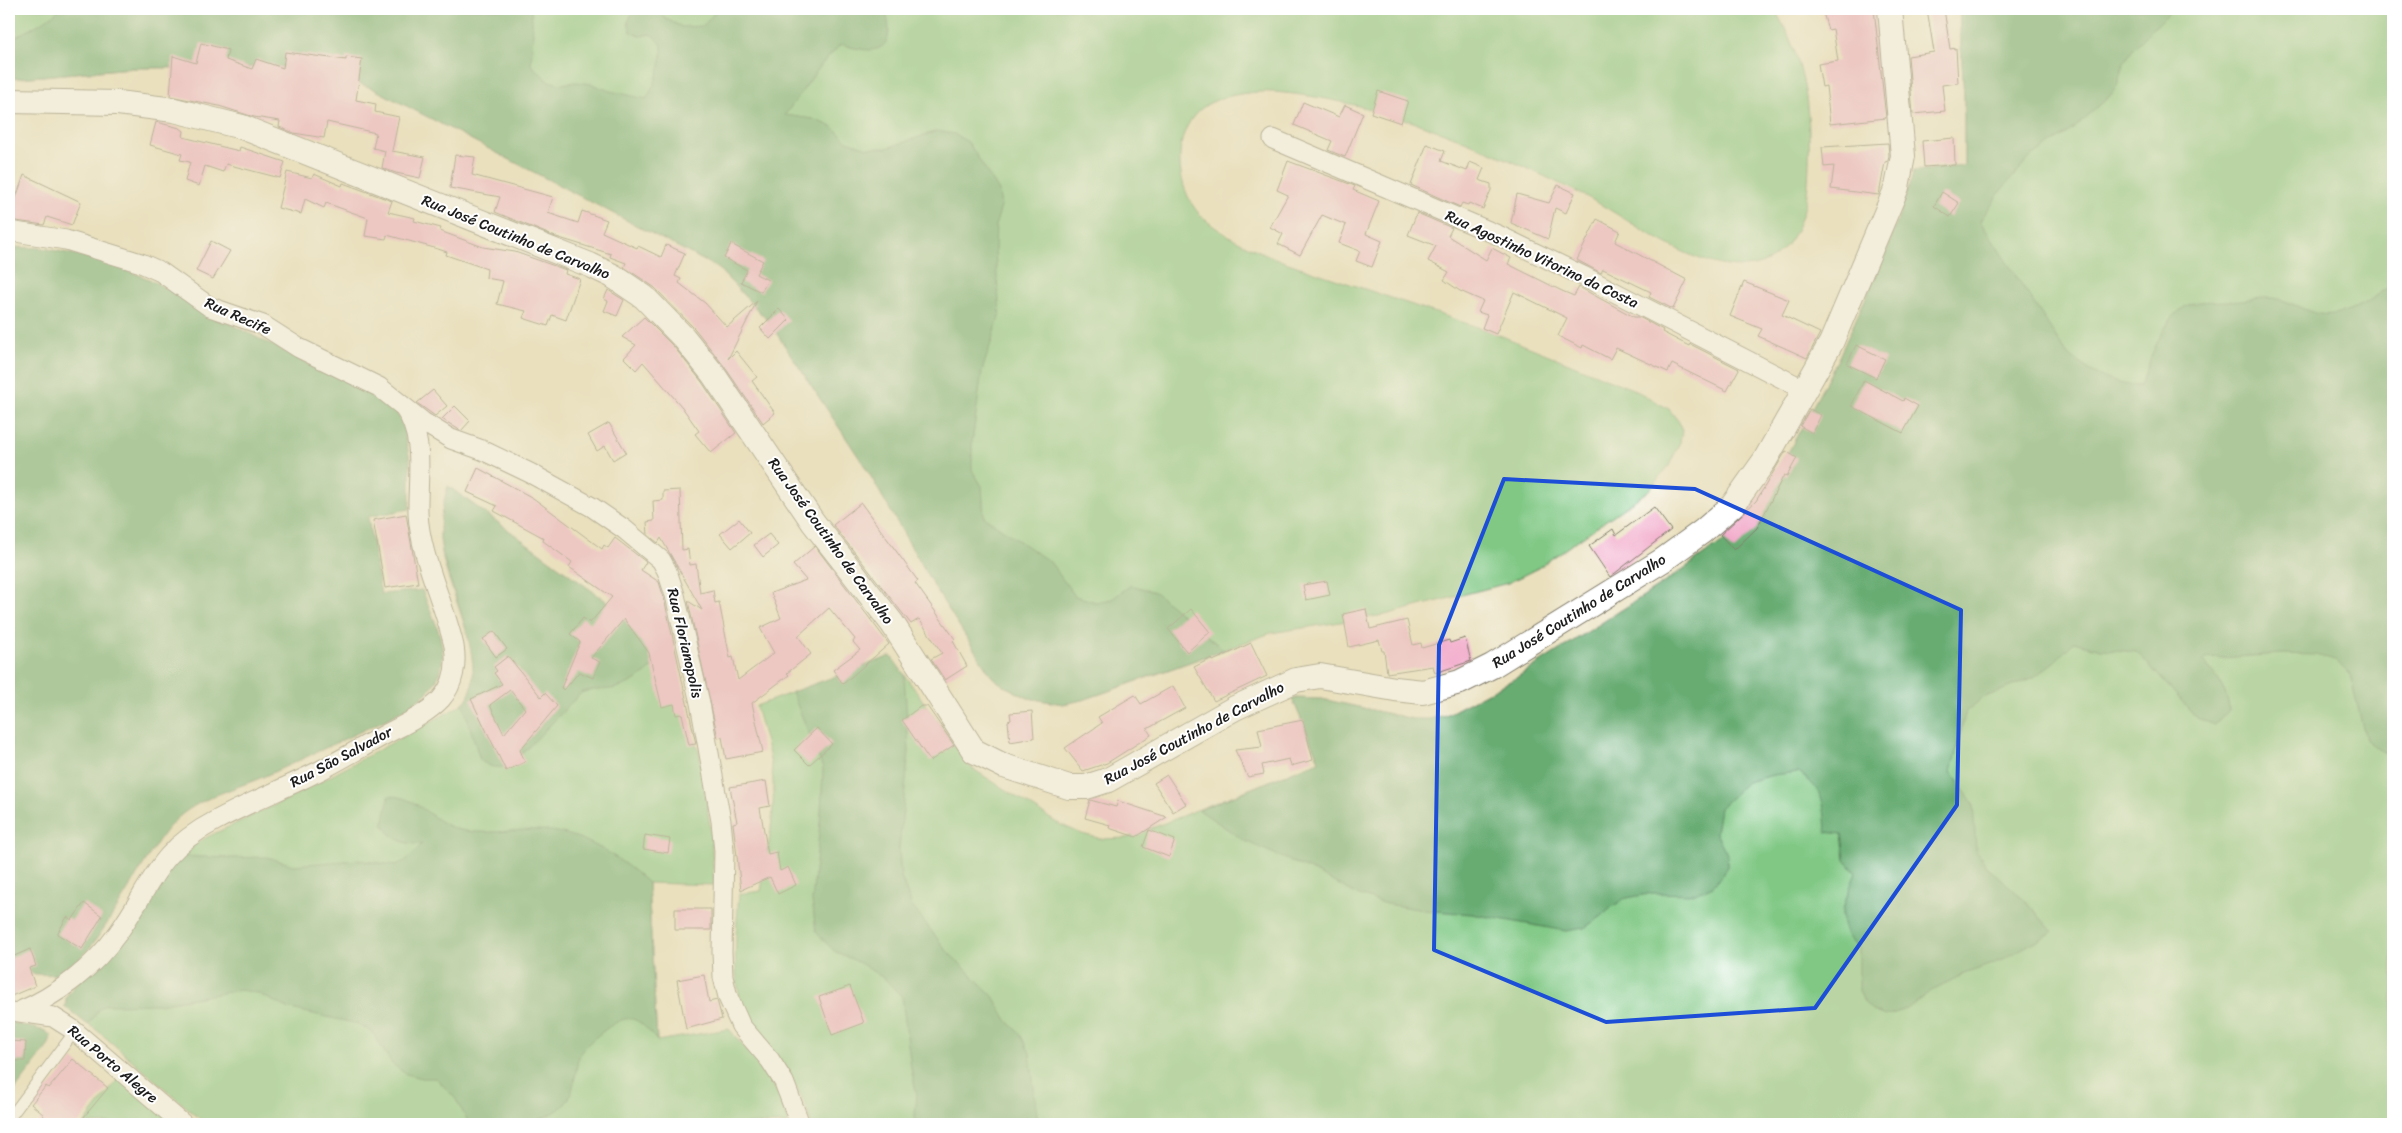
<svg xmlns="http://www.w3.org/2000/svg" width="2402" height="1133" font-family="Sriracha,sans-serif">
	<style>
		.green { fill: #80c884; stroke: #4e7250 }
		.forest { fill: #68ac72; stroke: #426447 }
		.building { fill: #f2aaca; fill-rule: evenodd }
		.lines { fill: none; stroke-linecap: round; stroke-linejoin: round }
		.service-casing { stroke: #837e6d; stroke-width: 12 }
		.minor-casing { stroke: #837e6d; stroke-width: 21 }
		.tertiary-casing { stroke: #837e6d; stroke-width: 26 }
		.service { stroke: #fff; stroke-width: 10 }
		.minor { stroke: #fff; stroke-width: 19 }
		.tertiary { stroke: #fff; stroke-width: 24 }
		.marked { fill: none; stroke: #1d4ed8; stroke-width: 4; stroke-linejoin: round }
		.labels { text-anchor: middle; stroke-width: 4; stroke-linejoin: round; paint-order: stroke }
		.street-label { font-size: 15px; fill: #1c1c1c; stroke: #fff }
	</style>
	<rect width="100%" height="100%" fill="#fff"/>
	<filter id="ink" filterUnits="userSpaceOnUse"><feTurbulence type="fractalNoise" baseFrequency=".02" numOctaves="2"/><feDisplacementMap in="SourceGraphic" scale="10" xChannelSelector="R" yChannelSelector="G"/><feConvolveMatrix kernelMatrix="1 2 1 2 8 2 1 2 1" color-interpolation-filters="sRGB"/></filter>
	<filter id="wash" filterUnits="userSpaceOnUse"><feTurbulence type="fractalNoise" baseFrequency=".0096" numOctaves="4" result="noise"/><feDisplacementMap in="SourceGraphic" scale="20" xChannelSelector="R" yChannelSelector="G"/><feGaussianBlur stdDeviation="1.12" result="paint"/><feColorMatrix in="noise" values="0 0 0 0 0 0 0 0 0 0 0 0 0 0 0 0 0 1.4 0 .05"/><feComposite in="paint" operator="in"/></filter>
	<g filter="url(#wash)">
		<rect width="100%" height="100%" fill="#eae0be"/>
		<path class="green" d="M9 9H1774C1808 63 1812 120 1808 183 1806 220 1787 265 1745 267 1689 269 1630 218 1581 194 1485 147 1383 101 1275 92 1255 91 1228 94 1210 103 1172 123 1173 179 1196 210 1214 233 1258 251 1285 262L1492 332 1635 390 1669 409 1679 422 1682 431 1680 442 1669 466 1648 491 1538 568 1508 583 1385 615 1271 633 1118 688 1083 700 1063 704 1028 698 1004 686 992 677 936 590 866 468 769 322 718 268 372 88 316 68 292 67 131 68 9 79Z
			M1959 9H2393V1124H811C803 1093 791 1077 771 1052 764 1044 755 1035 750 1025 729 985 736 938 739 894L761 891C767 851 777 810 772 771 769 749 761 727 756 706L891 656 970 767 1057 823 1082 834 1102 839 1127 838 1319 761 1292 698 1322 699 1413 719H1429L1446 715 1516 678 1665 582 1729 537 1773 481 1837 361 1888 249 1914 171 1964 166V97Z
			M448 486 639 625 658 649 699 751 711 833 714 885 648 883 657 1041 729 1029C754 1059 780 1085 789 1124H206L98 1031 65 1007 66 998 178 856 207 837 292 797 456 708C464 703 470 697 473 688 482 654 450 593 443 558 438 534 442 509 448 486Z
			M120 1076 173 1124H84Z"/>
		<path class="forest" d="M60 9H531L533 33 531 65 549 81 561 84 576 82 592 84 610 91 646 99C657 81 662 66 662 45L651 34 640 36 631 32 628 22 634 9H654L666 19 682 27 703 26 718 9H877L887 16C896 55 870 54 841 44L822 64 785 115 813 119 833 127 847 141 868 148H887L937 131 954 134 968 142 999 191 1001 207 996 223 995 251 1000 315 982 371 972 443V470L982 486 984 517 1050 562 1075 596 1096 602 1112 599 1131 585 1155 592 1224 650 1083 700 1063 704 1028 698 1004 686 992 677 936 590 866 468 769 322 718 268 372 88 316 68 292 67 131 68 9 79V42C25 29 45 24 60 9Z
			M1959 9H2173L2133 49 2123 65 2117 86 2110 96 2073 129 2029 159 2002 189 1980 221 2068 355C2093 373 2108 384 2140 386 2150 361 2162 318 2188 305 2198 300 2215 302 2226 301 2243 301 2262 296 2279 299 2291 302 2303 310 2315 313 2341 320 2374 300 2393 283V754H2386L2366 740 2350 675 2335 660 2315 655 2283 654 2203 659C2215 678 2227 685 2229 710L2215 725 2197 718 2137 652 2101 649 2074 642 2055 661 2034 677 1983 698 1966 711 1951 772 1973 803 1976 850 1987 867 2023 898 2053 932 1993 964 1964 974 1932 990 1907 1009 1885 1016 1872 1011 1864 1002 1859 991V948C1831 927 1845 900 1856 873L1845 860 1842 834 1826 832C1824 801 1824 792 1799 772L1773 775 1747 782 1720 808 1716 833 1727 854 1728 867 1713 886 1695 894 1653 893 1627 898 1613 906 1602 916 1584 928 1566 931 1472 914 1424 910 1386 904 1354 893 1315 872 1245 841 1199 810 1319 761 1292 698 1322 699 1413 719H1429L1446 715 1516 678 1665 582 1729 537 1773 481 1837 361 1888 249 1914 171 1964 166V97Z
			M9 247 43 248 73 254 109 263 149 279 223 320 331 375 369 390 396 411 402 422 410 459V509L368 517 381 594 422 590C431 613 448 643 441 669 438 682 427 694 416 702 396 716 372 726 349 737 321 750 292 764 263 777 230 791 192 799 168 828 144 856 91 966 61 973 46 977 24 973 9 968Z
			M448 486 639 625 662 659C649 671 634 684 616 688 604 691 592 688 581 693L512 764C499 769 492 769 480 760L463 704C494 671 444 581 440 539 439 521 443 502 448 486Z
			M891 656 904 674 909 751 899 849 901 877 912 906 947 951 993 996 1007 1020 1020 1034 1030 1053 1038 1124H914L917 1096 911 1068 902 997 885 979 860 963 834 951 816 932 812 901 821 813 823 768 792 692Z
			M389 796C419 796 433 824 460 830 481 835 511 830 533 830 577 829 616 854 648 883L657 1041C636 1015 630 1011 602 1032 595 1038 584 1046 580 1054 574 1069 576 1093 564 1105 539 1128 504 1124 473 1124L468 1121 455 1098 436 1078H422L406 1074 392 1064 372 1032 358 1024 287 1008 257 993 240 990 159 1004 105 1005 101 1007 88 1025 65 1007 67 995 178 856 232 858 267 857 293 865 358 860 396 865 405 861 422 844C403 844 394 841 383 824Z
			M9 1022 46 1031 51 1036 49 1045 9 1098Z"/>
		<g id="blocks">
			<path class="building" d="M1822 9H1874L1886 118 1830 124 1826 86 1822 87 1818 64 1838 61 1833 29 1828 30Z
				M1927 9H1944L1950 49 1956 48 1958 83 1942 85 1945 111 1913 114 1908 56 1934 52Z
				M201 43 228 50 226 60 252 69 256 59 283 68 285 52 346 60V57L362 59 356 100 376 104 375 112 399 117 392 151 425 157 420 178 396 173 382 168 385 151 373 148 376 133 327 122 324 138 294 133 279 127 280 121 254 117 219 106 170 96 173 56 196 63Z
				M1378 91 1408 101 1401 123 1371 113Z
				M1303 102 1339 117 1345 105 1363 113 1345 157 1328 150 1332 141 1294 125Z
				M156 122 180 128 184 131 183 137 239 151 240 147 285 162 280 178 226 164 223 172 205 166 199 186 185 181 190 162 180 160 182 154 150 145Z
				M1954 138 1955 165 1924 167 1922 141Z
				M1888 143 1889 155 1888 161 1885 162 1879 195 1831 189 1834 166 1824 167 1822 147Z
				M1427 144 1445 151 1441 161 1467 171 1470 162 1484 168 1479 180 1491 184V190L1483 209 1469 203 1468 205 1462 203 1460 207 1411 185Z
				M455 155 475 157 472 175 553 197 548 213 578 223 582 211 607 220 602 232 637 248 638 246 661 257 666 245 685 253 675 276 681 279 679 283 705 303 727 327 757 301 728 359 736 351 757 377 752 381 775 413 763 423 724 366 695 329 654 287 624 267 626 263 610 257 611 254 553 236 495 212 500 197 450 188Z
				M1288 161 1355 186 1353 190 1379 201 1366 234 1382 241 1372 267 1356 261 1360 251 1339 243 1346 225 1322 215 1300 255 1278 244 1283 234 1270 227 1288 195 1277 190Z
				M287 172 312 178 314 174 342 186 343 183 392 201 388 212 415 218 414 221 441 228 440 231 483 247 515 252 566 270 565 274 580 279 566 320 552 315 548 326 523 318 526 311 497 304 503 281 486 278 487 269 446 255 447 252 438 249 387 235 386 239 365 236 368 218 326 203 324 208 305 199 301 214 278 208Z
				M24 175 81 202 72 225 47 217 44 225 9 220V199L16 198Z
				M1558 185 1575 193 1566 213 1555 208 1548 239 1511 223 1517 194 1549 203Z
				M1942 192 1959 203 1950 217 1934 206Z
				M1417 213 1452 228 1448 236 1486 260 1492 248 1511 258 1508 264 1562 291 1574 296 1579 287 1634 317H1639L1663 330 1662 332 1689 346 1690 344 1739 369 1727 391 1672 364 1668 372 1616 348 1610 359 1583 345 1582 348 1558 336 1567 318 1514 292 1496 334 1482 328 1487 315 1478 312 1483 301 1460 291 1444 280 1449 272 1428 261 1436 246 1408 235Z
				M1597 219 1620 231 1615 242 1687 280 1673 309 1649 297 1651 292 1603 269 1601 273 1577 260Z
				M211 241 230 251 213 279 196 271Z
				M731 244 763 261 756 274 768 280 761 292 741 282 747 270 724 258Z
				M1744 282 1789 300 1782 315 1820 333 1807 358 1758 336 1762 329 1730 316Z
				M608 290 624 300 617 316 604 311 608 301 604 299Z
				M779 309 789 320 770 339 760 328Z
				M644 317 674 347 702 382 736 433 711 453 695 434 699 431 682 407 643 362 636 370 624 358 636 345 622 337Z
				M1856 345 1885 359 1876 378 1847 364Z
				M1864 380 1903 401 1904 398 1918 406 1903 433 1851 406Z
				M433 390 447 406 435 416 417 403Z
				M455 406 470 421 461 431 442 419Z
				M1810 409 1821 415 1812 433 1800 426Z
				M609 423 626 452 613 460 605 446 597 451 588 435Z
				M1786 451 1797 458 1787 476 1784 475 1757 528 1734 550 1720 535 1756 501Z
				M478 468 533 498 602 549 604 545 608 548 615 538 646 562 641 570 659 582 664 598 696 744 689 745 682 714 676 715 674 704 662 707 649 653 624 619 591 658 600 662 593 678 579 672 564 690 561 688 580 642 570 634 583 618 590 623 612 597 569 567 572 562 543 541 544 538 494 511 497 506 467 492Z
				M680 490 682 550 688 549 690 565 696 564 700 593 713 590 715 603 719 602 730 658 733 657 738 680 774 653 760 628 781 618 771 593 806 580 793 565 815 546 889 644 843 684 833 670 860 650 853 642 855 639 829 608 798 636 811 654 787 673 789 675 752 703 763 752 726 759 722 737 718 738 688 601 702 610 661 538 658 543 648 535 647 522 654 521 653 501 663 500V491Z
				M861 503 918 581 915 583 955 639 953 641 967 666 945 680 931 659 942 653 919 619 911 624 833 525Z
				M1654 507 1671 530 1610 577 1589 546 1613 529 1616 535Z
				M406 514 418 583 385 588 373 520Z
				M739 519 750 533 732 548 720 534Z
				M769 534 778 545 763 557 754 545Z
				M1327 581 1330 595 1306 600 1303 585Z
				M1191 609 1210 632 1187 652 1168 629Z
				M1366 609 1370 629 1407 620 1413 645 1421 643 1422 648 1449 640 1450 643 1465 638 1471 661 1435 673 1433 666 1387 673 1384 651H1382L1379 640 1349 647 1343 614Z
				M494 631 507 649 496 657 483 639Z
				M1251 643 1267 676 1214 701 1194 667 1212 658 1213 661Z
				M508 656 541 697 545 693 557 706 520 750 525 762 506 771 471 699 502 684 494 673 497 671 494 667ZM510 690 525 709 504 734 490 705Z
				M1173 686 1185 708 1147 729 1151 735 1107 763 1083 771 1065 748 1102 723 1098 717 1135 695 1141 704Z
				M921 706H927L954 745 930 761 902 720Z
				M1032 711 1034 738 1010 742 1008 721 1011 720 1010 713Z
				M1303 720 1313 760 1291 766 1289 759 1262 765 1264 774 1248 777 1235 750 1262 747 1258 729Z
				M817 728 832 744 809 765 794 750Z
				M1167 775 1186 804 1173 812 1154 783Z
				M766 781 770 806 760 808 768 854 777 852 780 871 788 867 796 885 778 894 770 877 741 890 733 823 737 822 730 787Z
				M1090 800 1116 807 1118 801 1167 817 1136 837 1109 828 1110 825 1085 818Z
				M1149 830 1175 840 1169 857 1143 847Z
				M645 835 670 839 668 853 643 849Z
				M84 903 102 916 82 949 57 934 67 917 72 920Z
				M675 909H711V930H675Z
				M30 949 36 966 29 968 35 986 9 997V962L12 957Z
				M704 975 709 1002 717 1000 722 1019 686 1029 677 980Z
				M850 986 864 1023 832 1035 819 997Z
				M9 1041 26 1042 25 1061H9Z
				M73 1059 108 1088 78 1124H37L44 1115 31 1104 46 1086 49 1088Z"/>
		</g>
	</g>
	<g filter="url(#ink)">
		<use href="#blocks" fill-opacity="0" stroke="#837e6d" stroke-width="1"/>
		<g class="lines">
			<g class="service-casing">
				<path id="service" d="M9 1119 75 1031"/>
			</g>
			<g class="minor-casing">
				<path id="minor" d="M1273 139 1500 236 1583 276 1805 390
					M9 231 66 240 141 263 161 272 210 307 263 325 299 348 379 387 423 422 451 439 482 450 530 473 592 507 624 529 661 560 667 571 675 595 700 703 721 821 724 851 722 952 723 977 728 997 741 1026 770 1060 784 1082 800 1124
					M18 1012C57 996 93 968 118 933 153 884 156 852 215 821 248 803 283 789 317 772 337 762 357 750 377 739 398 727 424 717 441 699 454 684 457 664 454 646 444 602 420 556 418 513 417 479 426 437 404 408
					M19 1012 53 1017 72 1029 183 1124"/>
			</g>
			<g class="tertiary-casing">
				<path id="tertiary" d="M9 101 118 103 174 110 242 127 590 265 613 276 644 297 684 338 713 374 813 522 892 623 974 751 1004 766 1069 787H1086L1108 780 1235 708 1296 680 1320 676 1395 689 1423 692 1460 682 1492 666 1663 560 1703 531 1733 505 1765 460 1831 343 1897 187 1903 156 1890 9"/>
			</g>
			<use href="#service" class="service"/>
			<use href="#minor" class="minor"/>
			<use href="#tertiary" class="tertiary"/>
		</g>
	</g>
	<path d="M0 0H2402V1133H0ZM1504 479 1695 489 1961 610 1957 805 1815 1008 1606 1022 1434 950 1439 645Z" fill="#eae0be" fill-opacity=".55" fill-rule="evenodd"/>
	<path class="marked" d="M1504 479 1695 489 1961 610 1957 805 1815 1008 1606 1022 1434 950 1439 645Z"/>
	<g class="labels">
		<g class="street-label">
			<text transform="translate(516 237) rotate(22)" y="5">Rua José Coutinho de Carvalho</text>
			<text transform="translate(1542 259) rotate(25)" y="5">Rua Agostinho Vitorino da Costa</text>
			<text transform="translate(238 316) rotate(24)" y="5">Rua Recife</text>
			<text transform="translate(831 541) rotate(54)" y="5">Rua José Coutinho de Carvalho</text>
			<text transform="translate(1579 611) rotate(-32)" y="5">Rua José Coutinho de Carvalho</text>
			<text transform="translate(685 643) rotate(77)" y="5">Rua Florianopolis</text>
			<text transform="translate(1194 733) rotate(-28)" y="5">Rua José Coutinho de Carvalho</text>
			<text transform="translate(341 757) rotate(-28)" y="5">Rua São Salvador</text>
			<text transform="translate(113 1064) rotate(40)" y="5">Rua Porto Alegre</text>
		</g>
	</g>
	<rect width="2402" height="1133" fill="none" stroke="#fff" stroke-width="30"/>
</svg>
